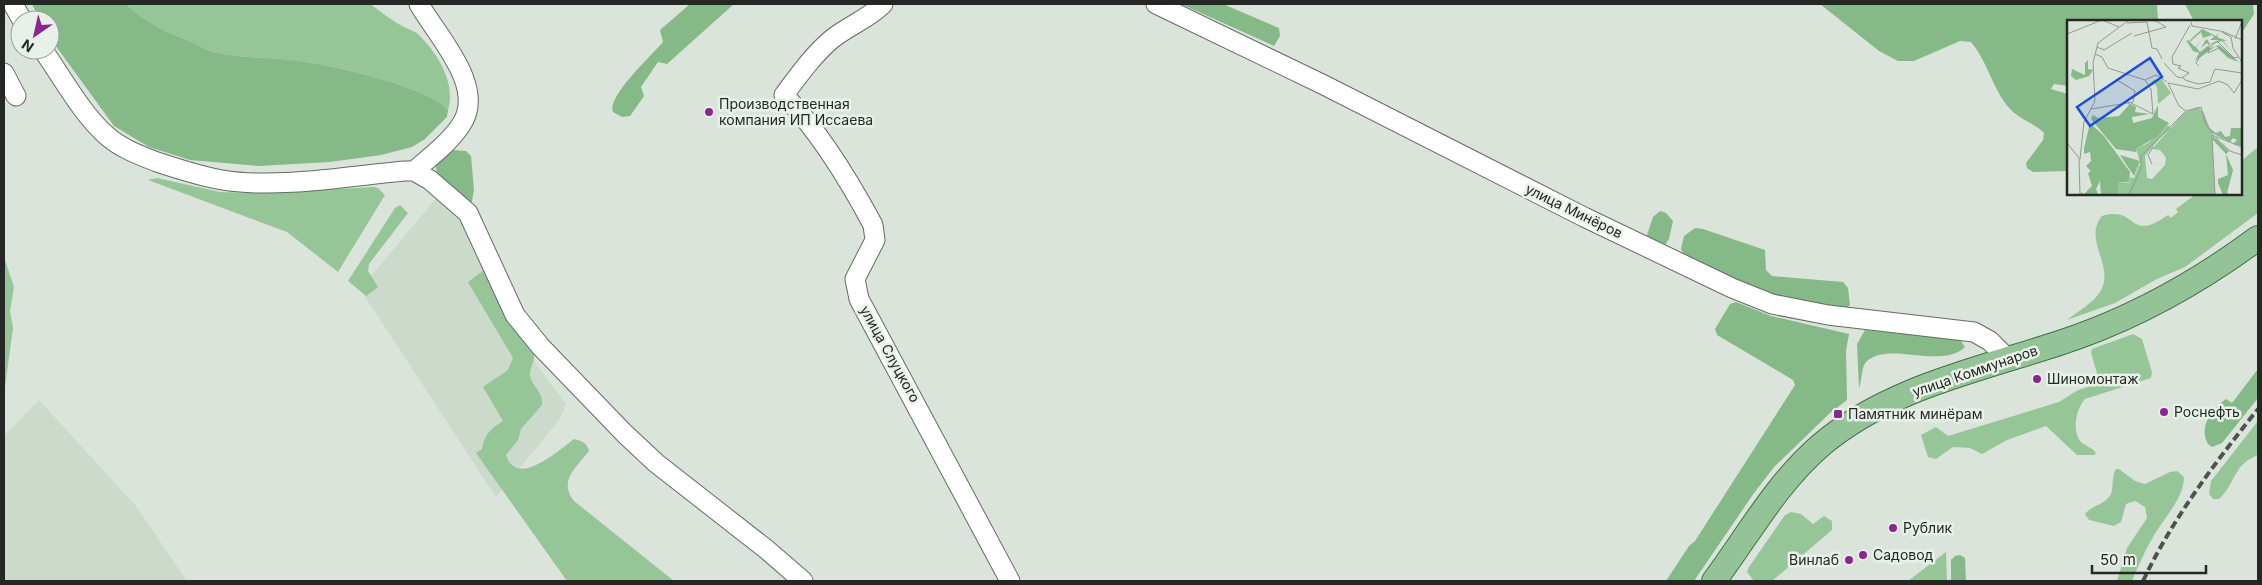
<svg xmlns="http://www.w3.org/2000/svg" width="2262" height="585" font-family="Inter,sans-serif">
	<style>
		.built { fill: #cbdacb }
		.green { fill: #96c698 }
		.forest { fill: #86b988 }
		.lines { fill: none; stroke-linecap: round; stroke-linejoin: round }
		.minor-casing { stroke: #636b63; stroke-width: 21 }
		.major-casing { stroke: #3f7243; stroke-width: 26 }
		.minor { stroke: #fff; stroke-width: 19 }
		.major { stroke: #94c398; stroke-width: 24 }
		.rail { stroke: #4e534e; stroke-width: 4; stroke-dasharray: 8 4; stroke-linecap: butt }
		.poi-dot { fill: #89268f; stroke: #e8f1e8; stroke-width: 2 }
		.labels { text-anchor: middle; stroke-width: 5; stroke-linejoin: round; paint-order: stroke }
		.poi-label { font-size: 14px; fill: #242724; stroke: #e8f1e8; text-anchor: start }
		.street-label { font-size: 14px; fill: #242724; stroke: #e8f1e8 }
		.inset-road { fill: none; stroke: #929892; stroke-width: 1 }
		.view { fill: #1d4ed8; fill-opacity: 0.15; stroke: #1d4ed8; stroke-width: 2.5 }
		.inset-edge { fill: none; stroke: #242724; stroke-width: 2.5 }
	</style>
	<rect width="100%" height="100%" fill="#dbe4db"/>
	<path class="built" d="M438 196 455 210 480 250 520 342 566 404 560 419 496 497 360 289Z
		M39 400 136 506 187 581H4V436Z"/>
	<path class="green" d="M126 4H370C380 11 391 20 402 26 407 29 414 30 419 35 438 54 456 83 448 110 432 88 335 66 306 62 277 57 247 59 219 53 210 52 202 47 194 43 168 33 146 23 126 4Z
		M2258 147V213L2185 267 2157 279 2115 303 2067 320C2077 312 2093 303 2100 292 2116 266 2082 240 2102 216 2138 205 2127 244 2168 215L2171 218 2178 212 2176 209 2196 194H2241V161Z
		M157 178 220 192 256 193 374 187 378 188 385 195 338 272 287 232 148 180Z
		M400 205 408 213 369 264 368 271 378 287 366 296 348 281 395 208Z
		M4 257 14 287 10 311 13 328 4 394Z
		M484 270 487 271 534 351C536 362 529 367 530 375 531 386 544 392 542 405L521 429 518 440 506 455C517 489 559 450 574 439 582 441 587 443 589 451 576 468 558 481 574 501L674 581H567L476 453 482 449C485 434 490 429 503 421L483 387 508 370 513 358 468 282Z
		M2133 334 2142 339 2152 372 2151 378 2085 399C2076 409 2072 430 2080 441 2085 446 2092 447 2096 453L2094 455H2077L2046 426 2007 440 1982 454 1970 448 1953 447 1936 459 1928 457 1921 435 1936 427 1948 436 2059 402 2078 390 2098 384 2099 380 2091 353 2092 349Z
		M2258 421V455C2232 465 2236 484 2219 499H2213L2209 494 2211 481Z
		M2116 469H2119L2135 481 2145 484 2170 472 2177 471 2184 477C2184 499 2162 520 2152 539 2144 552 2138 567 2132 581H2117L2127 548 2147 518 2145 507 2135 501 2126 504 2121 522 2114 526 2089 520 2085 514C2092 505 2105 505 2111 494 2114 486 2111 477 2116 469Z
		M1791 512 1801 514 1813 524 1824 516 1832 521V530L1772 581H1754L1747 572 1749 567 1785 515Z
		M1946 552 1947 581H1908Z"/>
	<path class="forest" d="M32 4H126C146 23 168 33 194 43 202 47 210 52 219 53 247 59 277 57 306 62 335 66 432 88 448 110L447 117 425 139 412 147 381 155 330 162 258 166 190 160 149 147 114 126 50 38V20H40Z
		M690 4H734L667 64 658 62 641 87 644 96 630 116 622 117 613 112C606 97 653 54 663 42L660 30Z
		M1181 4H1223L1279 28 1280 36 1274 46Z
		M1820 4H2157L2158 21H2068V86L2054 84 2051 89 2068 94V171L2033 172 2027 168 2026 163 2043 140 2044 133C2034 123 2021 120 2011 110 1993 91 1988 62 1971 42L1960 41 1914 61H1898L1879 51Z
		M2185 4H2253L2254 14 2241 34V21H2194Z
		M453 150 466 151 471 156 474 190 471 206 437 174 435 161Z
		M1660 211 1666 213 1673 221 1669 239 1665 245 1649 239 1647 235 1653 217Z
		M1695 228 1703 229 1765 250 1766 270 1772 276 1843 282 1848 288 1850 305 1845 310 1774 298 1685 257 1681 249 1684 236Z
		M1736 302 1771 316 1849 334 1846 351 1847 400 1830 413 1774 467 1754 493 1694 581H1666L1689 546 1695 541 1795 385 1793 380 1717 335 1715 329 1730 304Z
		M1865 330 1956 339 1961 341 1965 347C1942 370 1887 340 1866 362 1861 368 1862 381 1859 388L1857 344Z
		M2258 369V398L2222 443 2212 447 2208 444C2198 427 2212 409 2226 399L2232 403Z
		M1960 555 1965 558 1966 581H1951V560L1955 556Z"/>
	<g class="lines">
		<g class="minor-casing">
			<path id="minor" d="M13 4 22 20
				M883 4C868 19 848 26 832 39 813 55 799 75 784 95 818 130 850 182 873 225L875 240 855 279 859 299 1010 581
				M1156 4 1324 85 1584 217 1732 288 1772 304 1828 315 1974 332 1990 341 2008 359
				M43 50C62 77 82 114 106 135 120 148 139 155 157 162 178 169 200 176 222 180 276 189 350 176 404 171H414L430 180 468 213 515 315 541 347 625 434 656 463 766 549 803 581
				M4 73 16 96
				M414 171C430 157 449 143 461 125 487 87 437 36 419 4"/>
		</g>
		<g class="major-casing">
			<path id="major" d="M1714 581C1749 534 1776 484 1821 445 1893 384 1990 368 2077 337 2141 314 2204 278 2258 238"/>
		</g>
		<use href="#minor" class="minor"/>
		<use href="#major" class="major"/>
		<path class="rail" d="M2143 581C2173 518 2214 464 2258 409"/>
	</g>
	<g class="poi-dot">
		<circle cx="709" cy="112" r="5"/>
		<circle cx="2037" cy="379" r="5"/>
		<circle cx="2164" cy="412" r="5"/>
		<rect x="1833" y="409" width="10" height="10" rx="2.5"/>
		<circle cx="1893" cy="528" r="5"/>
		<circle cx="1863" cy="555" r="5"/>
		<circle cx="1849" cy="560" r="5"/>
	</g>
	<g class="labels">
		<g class="poi-label">
			<text x="719" y="109">Производственная<tspan x="719" dy="16">компания ИП Иссаева</tspan></text>
			<text x="2047" y="384">Шиномонтаж</text>
			<text x="2174" y="417">Роснефть</text>
			<text x="1848" y="419">Памятник минёрам</text>
			<text x="1903" y="533">Рублик</text>
			<text x="1873" y="560">Садовод</text>
			<text x="1839" y="565" text-anchor="end">Винлаб</text>
		</g>
		<g class="street-label">
			<text transform="translate(1574 211) rotate(26)" y="5">улица Минёров</text>
			<text transform="translate(890 354) rotate(61)" y="5">улица Слуцкого</text>
			<text transform="translate(1975 371) rotate(-19)" y="5">улица Коммунаров</text>
		</g>
	</g>
	<g transform="translate(2067 20)">
		<rect width="175" height="175" fill="#dbe4db"/>
		<path d="M87 60H95L104 73 91 84 90 68 88 64 81 65ZM131 87 137 93 145 114 148 175H51V162L62 163 63 157 67 158 72 145 74 146 69 129 81 123 101 105 104 108 92 119 78 136 80 158 85 159 98 145 99 138 93 130 85 129 117 93Z" fill="#96c698"/>
		<path d="M135 9 149 16 152 13 150 17 160 21H156L168 35 155 21 142 25 143 28 152 25 172 42 161 38 149 26 128 41 132 33 126 31 119 20 122 21ZM134 12 136 18 145 15 147 17 143 20H152L143 24 140 19 138 21 134 28 140 23 142 25 133 32 129 27 135 20 128 27 123 22ZM21 40V49L26 50 22 56 9 60 4 56 5 49 18 55V43ZM60 82 69 87 68 92 83 94 65 97 66 103 85 98 91 85V97L102 103 89 117 69 129V132L49 129 24 99 26 95 31 98 52 96 62 85ZM138 97 141 107 149 113 154 111 158 117 163 116 164 108H175V126L166 124 170 120 166 118 163 122 145 113 139 105ZM23 103 37 116 63 152 62 162H51V175H34L33 161 29 169 31 174 14 175V172L17 174 25 166 21 153 24 151 19 146 24 141 23 132 17 134V128ZM146 116 162 131 159 134 166 150 160 173 164 175H156L151 163V159L161 155 159 134 146 120ZM53 135 73 141 67 156Z" fill="#86b988" fill-rule="evenodd"/>
		<path class="inset-road" d="M35 0 52 7M124 2 125 6 153 11 164 17 166 28 175 42M60 3 80 2 85 28 90 29 95 39M123 5 105 37 106 44 114 46 111 48 122 53 116 57 118 60 131 64 143 62 148 49 175 53M155 11 175 20M0 14 35 0M67 16 99 7 89 1 79 0M168 19 174 4M30 27 37 30 65 13M142 28 141 33 152 28 166 38M28 34 35 37 41 48 78 60M97 43 110 57 116 58M132 46 129 43 134 35 150 21 167 38 171 37M78 60 89 55 100 62M64 83 86 94 84 69 78 60M24 89 66 82 68 71 50 60M119 91 112 86 101 63 131 69 152 61 161 65 167 73 175 60M149 118 163 131 175 135M0 123 12 138 13 175M13 139 17 102 28 81 26 43 31 23 62 0M85 144 81 135 86 127M62 175 74 148V136L119 91 134 87 138 103 146 114M148 175 145 115 175 127"/>
		<path class="view" d="M83 38 95 57 23 106 10 87Z"/>
		<rect width="175" height="175" class="inset-edge"/>
	</g>
	<rect width="2262" height="585" fill="none" stroke="#242724" stroke-width="10"/>
	<g transform="translate(35 35) rotate(214)"><circle r="24" fill="#e8f1e8" stroke="#9aa09a"/>
	<path d="M0-4L9 19L0 12L-9 19Z" fill="#89268f"/>
	<text y="-8" font-size="14" font-weight="bold" text-anchor="middle" fill="#242724">N</text>
	</g>
	<path d="M2092 565v8h114v-8" fill="none" stroke="#242724" stroke-width="2.5"/>
	<text x="2100" y="565" font-size="15" fill="#242724" stroke="#e8f1e8" stroke-width="4" paint-order="stroke">50 m</text>
</svg>
